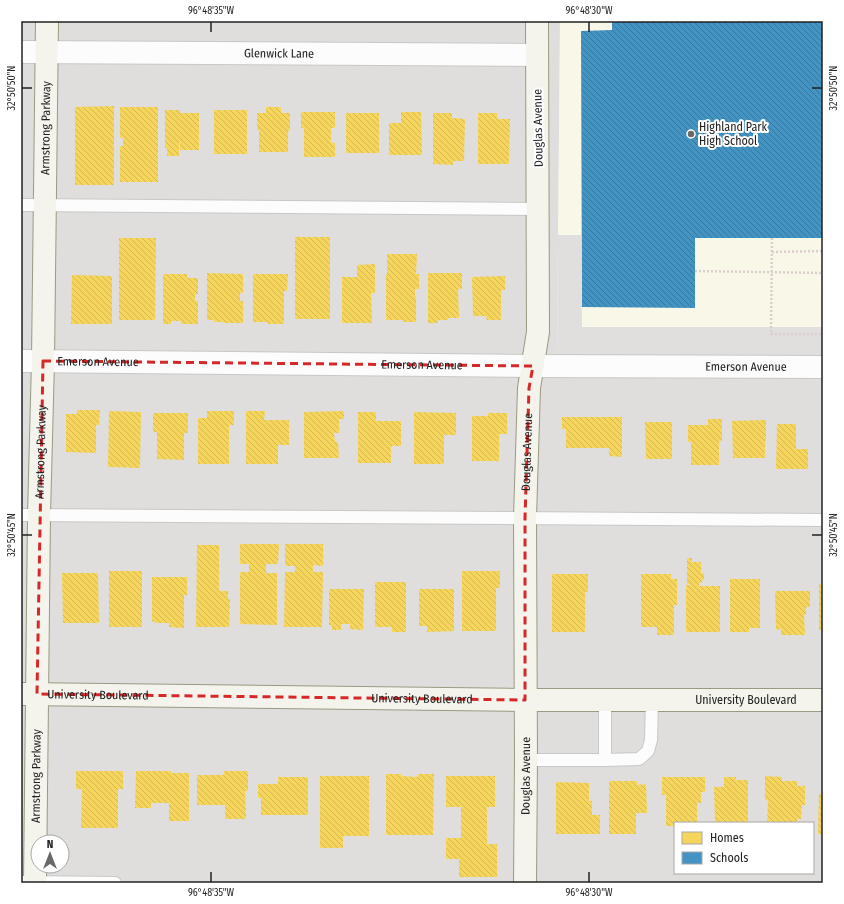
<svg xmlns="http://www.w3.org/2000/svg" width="844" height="904" font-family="'Fira Sans Condensed',sans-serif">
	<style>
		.residential { fill: #dfdedc; fill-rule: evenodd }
		.education { fill: #f8f7e8 }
		.parking { fill: #e0dfde }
		.homes { fill: url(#homes-back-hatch) }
		.schools { fill: url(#schools-back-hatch) }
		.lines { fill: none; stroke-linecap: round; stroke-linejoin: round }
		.lane-casing { stroke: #c9c8c7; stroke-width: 14 }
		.street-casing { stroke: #c9c8c7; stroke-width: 24 }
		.secondary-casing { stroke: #999a82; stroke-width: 24 }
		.path { stroke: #dccecd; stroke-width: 2.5; stroke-dasharray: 2 2; stroke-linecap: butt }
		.lane { stroke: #fdfcfc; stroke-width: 12 }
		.street { stroke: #fdfcfc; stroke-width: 22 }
		.secondary { stroke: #f4f4ed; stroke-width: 22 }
		.marked { fill: none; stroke: #d62828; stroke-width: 3; stroke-dasharray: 8 5; stroke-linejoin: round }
		.ticks { fill: none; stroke: #222; stroke-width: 1.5 }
		.poi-dot { fill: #6a6968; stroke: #fff; stroke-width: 1.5 }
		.labels { text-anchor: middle; stroke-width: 4; stroke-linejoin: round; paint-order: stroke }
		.street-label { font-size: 12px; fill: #222; stroke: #fff }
		.poi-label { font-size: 12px; fill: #222; stroke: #fff; text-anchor: start }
		.neatline { fill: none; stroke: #222; stroke-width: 1.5 }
		.ticks-label { font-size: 10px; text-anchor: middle; fill: #222 }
	</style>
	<defs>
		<pattern id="homes-back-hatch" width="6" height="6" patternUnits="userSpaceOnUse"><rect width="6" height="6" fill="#f6d55c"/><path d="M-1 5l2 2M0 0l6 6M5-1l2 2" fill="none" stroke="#d3b750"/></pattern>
		<pattern id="schools-back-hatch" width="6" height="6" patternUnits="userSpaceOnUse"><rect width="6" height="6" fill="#4393c3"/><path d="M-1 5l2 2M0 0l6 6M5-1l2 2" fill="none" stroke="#38789e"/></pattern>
	</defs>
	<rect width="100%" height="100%" fill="#f0eeeb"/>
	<path class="residential" d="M21 21H560L557 358 823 359V883H21ZM675 823H813V873H675ZM38 842H62V866H38Z"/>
	<path class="education" d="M560 21H823V359L557 358Z"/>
	<path class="parking" d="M558 235H581L582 327H823V359L557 358Z"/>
	<path class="homes" d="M114 106V185H75V107Z
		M120 107H158V182H120V146H123V138H120Z
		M266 107H281V113H290V131H288V152H259V130H257V113H266Z
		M165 110H180V113H199V150H180V142H179V156H167V148H165Z
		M214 110H247V154H214Z
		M301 112H335V128H331V143H335V157H304V128H301Z
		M401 112H421L422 155H389V123H401Z
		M346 113H379V153H346Z
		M433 113H452V118L465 119 464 161H453V165L433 164Z
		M478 113H497V119H510L509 164H478Z
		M295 237H330V319H295Z
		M119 238H156L155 320H119Z
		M387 254H417L416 274H419V289H415V296H416V322H403V320H386V274H387Z
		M375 264V293H371L372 323H342V277H357V265Z
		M207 273 243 274V293H240V301H243V323H223V322H214V320H207Z
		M428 273H462V289H458L459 318H448V320H438V323H428Z
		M163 274H187V278H198V294H195V301H198V324H181V321H171V324H163Z
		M253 274H288L287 291H284V324H268V322H253Z
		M72 275 112 276V324H71Z
		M505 276V290H501V320H487L486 316H473L472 277Z
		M77 410H100L99 425H96V453L66 452V414H77Z
		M109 411 141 412 140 468 108 467Z
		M207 411H234V425H229V464H198V418H207Z
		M246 411H265L264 420H289V445H278V464H246Z
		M344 411V419H339V433H334L335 442H338L339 458H304V412Z
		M358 412H376V421H401V446H391V463H358Z
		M414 412 456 413V435H444V464H414Z
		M153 413H188V433H184V460L157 459V432H153Z
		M488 413H507V434H499V461H472V416H488Z
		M562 417H622V457L609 456V448H566V429H562Z
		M708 419H722V441H719V465H691V442H688V425H708Z
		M766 420V441H765V458H733L732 421Z
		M645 422H672V459H646Z
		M777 424H796V449H808V469H776Z
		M240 544H279L278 564H266V573H277V625L240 624V572H249V564H240Z
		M285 544H323V566L313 565V572H323L322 627H284L285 572H295V566H285Z
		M197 545H219V591H228V599H230L229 627H196Z
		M687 558H692V562H701V573H704V580H702V583H699V586H720V632H686V585H690V584H687Z
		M109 571H142V627H109Z
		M462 571H500V588H496V631H462Z
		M62 573H98L99 623H63Z
		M552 574H588V592H585V632H552Z
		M641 574H671V579H677V605H674V635H657V627H641Z
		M152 577H187V595H184V628L169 627V623H155V622L152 621Z
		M730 579H760V628H749V632H730Z
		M375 582H406V632H392V627H375Z
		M819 584H823V630H819Z
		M329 589H364L363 630 350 629V624H341V630H332V625H329Z
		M419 589H454V631L427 632V626H419Z
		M775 591H810V607H806V615H804L805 635H781V629L776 630Z
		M76 771H123V789H118V828H81L82 789H76Z
		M136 771H171V773H189V821H169V803H151V808H135Z
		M224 771H248V791H245L246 819H225V805H197V775H224Z
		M386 774H401V776L418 777V774H434L433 835H386Z
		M320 776H369V836H343V848H320Z
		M446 776H495V807H487V844H497V877H459V859H446V838H461V807H446Z
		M765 776 782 777V781H797V786H805V805H802L801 819H797V823H767L768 800H765Z
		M278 777H308V815H261V798H258V784H278Z
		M662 777H705V792H701V803H697V823H675V826H666V795H662Z
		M724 777H736V780H748V822L715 823 714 787H724Z
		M609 781H637V785L646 784 647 813H636V834H609Z
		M556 782 589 783V801H592V815H600V834H556Z
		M819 794H823V834H818Z"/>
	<path class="schools" d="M612 21H823V238H695V308L582 307 581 31 612 30Z"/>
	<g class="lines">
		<g class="lane-casing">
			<path id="lane" d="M21 205 538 209
				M21 515 823 520
				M605 700V760
				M526 760H605L639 759 648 751 651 740 652 700
				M21 882 115 883"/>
		</g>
		<g class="street-casing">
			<g id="street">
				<path id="s1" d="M21 52 537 55"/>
				<path id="s2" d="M21 361 533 366 823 367"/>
			</g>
		</g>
		<g class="secondary-casing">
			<g id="secondary">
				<path id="s3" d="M21 694 525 700H823"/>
				<path id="s4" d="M35 883 39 515 43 361 47 21"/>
				<path id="s5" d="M525 883 526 760 525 518 529 388 538 332 537 21"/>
			</g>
		</g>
		<path class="path" d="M772 238 771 334H822
			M772 252 823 251
			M695 271 823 273
			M823 295V337"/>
		<use href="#lane" class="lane"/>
		<use href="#street" class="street"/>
		<use href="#secondary" class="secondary"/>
	</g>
	<path class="marked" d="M43 361 533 366 529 388 525 518V700L37 694Z"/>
	<path class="ticks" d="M211 22V32M589 22V32M22 88H32M812 88H822M22 535H32M812 535H822M211 872V882M589 872V882"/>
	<circle class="poi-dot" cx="691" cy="134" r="4"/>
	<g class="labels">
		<g class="street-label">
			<text dy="4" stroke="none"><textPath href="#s1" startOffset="258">Glenwick Lane</textPath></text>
			<text dy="4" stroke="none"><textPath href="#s4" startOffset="755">Armstrong Parkway</textPath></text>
			<text transform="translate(538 128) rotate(-91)" y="4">Douglas Avenue</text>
			<text dy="4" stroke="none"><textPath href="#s2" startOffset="77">Emerson Avenue</textPath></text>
			<text dy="4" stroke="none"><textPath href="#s2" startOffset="401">Emerson Avenue</textPath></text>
			<text dy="4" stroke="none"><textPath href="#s2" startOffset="725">Emerson Avenue</textPath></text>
			<text dy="4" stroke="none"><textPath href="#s4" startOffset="431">Armstrong Parkway</textPath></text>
			<text dy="4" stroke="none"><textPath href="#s5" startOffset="431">Douglas Avenue</textPath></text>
			<text dy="4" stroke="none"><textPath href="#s3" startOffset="77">University Boulevard</textPath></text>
			<text dy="4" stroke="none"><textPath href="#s3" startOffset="401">University Boulevard</textPath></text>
			<text dy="4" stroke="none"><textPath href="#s3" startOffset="725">University Boulevard</textPath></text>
			<text dy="4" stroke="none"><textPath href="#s4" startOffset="107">Armstrong Parkway</textPath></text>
			<text dy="4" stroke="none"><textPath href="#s5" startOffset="107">Douglas Avenue</textPath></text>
		</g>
		<g class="poi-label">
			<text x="699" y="131">Highland Park<tspan x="699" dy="14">High School</tspan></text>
		</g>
	</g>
	<rect width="844" height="904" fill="none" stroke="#ffffff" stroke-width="44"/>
	<rect x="674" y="822" width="140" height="52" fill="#ffffff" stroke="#a7a7a7"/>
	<rect x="682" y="832" width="20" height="12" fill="#f6d55c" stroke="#a7a7a7"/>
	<text x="710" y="842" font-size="12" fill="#222222">Homes</text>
	<rect x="682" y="852" width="20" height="12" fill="#4393c3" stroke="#a7a7a7"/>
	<text x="710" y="862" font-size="12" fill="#222222">Schools</text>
	<g transform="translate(50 854)"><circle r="19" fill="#ffffff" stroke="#a7a7a7"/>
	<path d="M0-3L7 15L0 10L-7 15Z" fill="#6a6968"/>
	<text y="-6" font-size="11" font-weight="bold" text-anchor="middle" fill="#222222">N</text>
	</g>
	<rect x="22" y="22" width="800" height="860" class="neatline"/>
	<g class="ticks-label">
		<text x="211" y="14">96°48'35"W</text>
		<text x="589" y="14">96°48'30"W</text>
		<text transform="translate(11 88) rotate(-90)" y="4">32°50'50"N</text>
		<text transform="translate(833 88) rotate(-90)" y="4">32°50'50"N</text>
		<text transform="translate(11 535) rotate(-90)" y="4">32°50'45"N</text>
		<text transform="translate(833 535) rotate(-90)" y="4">32°50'45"N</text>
		<text x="211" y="896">96°48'35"W</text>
		<text x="589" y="896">96°48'30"W</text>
	</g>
</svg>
